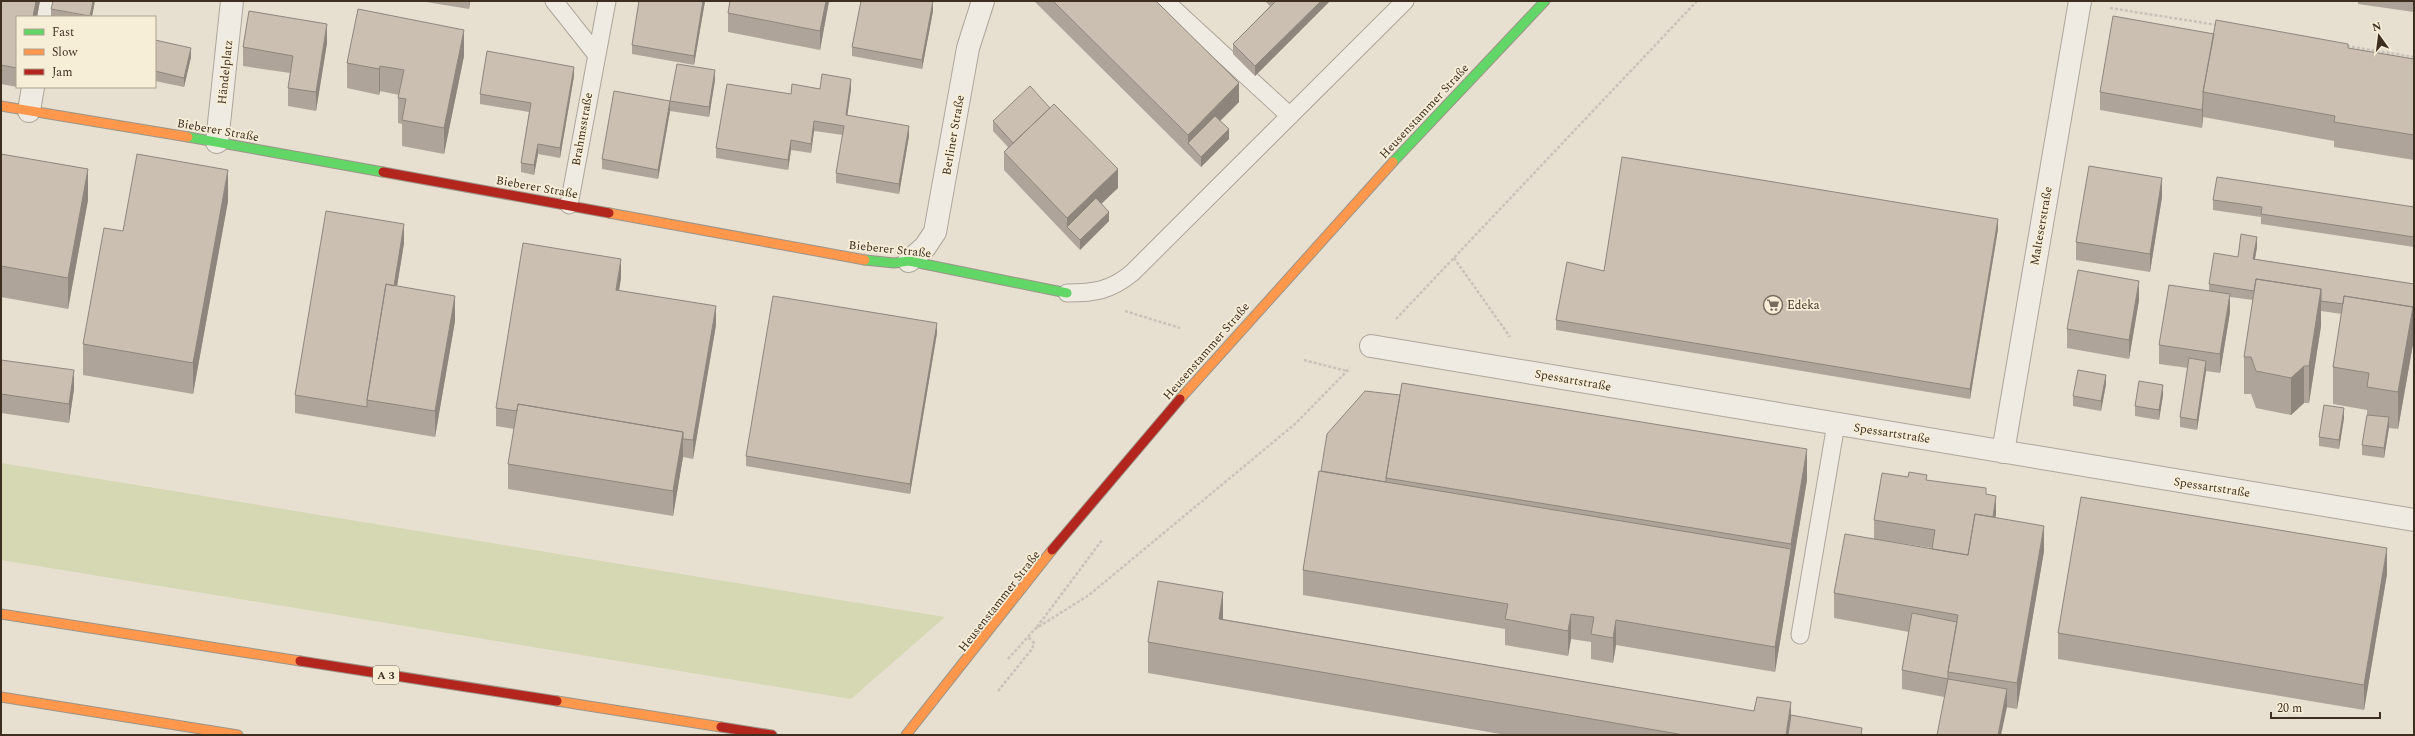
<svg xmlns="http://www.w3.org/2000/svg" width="2415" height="736" font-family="Spectral,serif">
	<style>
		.green { fill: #d6d7b3 }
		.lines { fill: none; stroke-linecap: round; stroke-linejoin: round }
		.lane-casing { stroke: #ada599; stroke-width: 19 }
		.street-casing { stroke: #ada599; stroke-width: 24 }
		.fast-casing { stroke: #9c958a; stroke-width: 11 }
		.slow-casing { stroke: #9c958a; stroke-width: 11 }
		.jam-casing { stroke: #9c958a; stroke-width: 11 }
		.path { stroke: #c8c2b9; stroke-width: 2.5; stroke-dasharray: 3 2; stroke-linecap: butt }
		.lane { stroke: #efebe3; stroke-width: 17 }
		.street { stroke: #efebe3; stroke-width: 22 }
		.fast { stroke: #63d668; stroke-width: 9 }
		.slow { stroke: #ff974d; stroke-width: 9 }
		.jam { stroke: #b3261e; stroke-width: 9 }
		.wall { fill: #afa499 }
		.shaded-wall { fill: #8e867d }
		.building { fill: #cbbfb2; stroke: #8e867d }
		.labels { text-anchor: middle; stroke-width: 3.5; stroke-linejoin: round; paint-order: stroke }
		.shield { fill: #f7eed8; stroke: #756857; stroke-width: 1 }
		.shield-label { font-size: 11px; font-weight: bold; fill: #3d2e20 }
		.street-label { font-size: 12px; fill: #3d2e20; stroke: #f7eed8 }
		.poi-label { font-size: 12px; fill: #3d2e20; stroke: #f7eed8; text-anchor: start }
	</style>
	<rect width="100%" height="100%" fill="#e7e0d1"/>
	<path class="green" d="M1 463 945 617 851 699 1 560Z"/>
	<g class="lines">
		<g class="lane-casing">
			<path id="lane" d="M554 1 596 54
				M1165 1 1290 116
				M569 205 607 1
				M1067 293C1094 293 1110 291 1132 273L1405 1
				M1800 635 1836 424"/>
		</g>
		<g class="street-casing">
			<path id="street" d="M44 17 47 1
				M29 111 33 87
				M217 142 232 1
				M909 261 925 247 935 232 968 48 983 1
				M1371 346 2414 520
				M2003 452 2080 1"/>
		</g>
		<g class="fast-casing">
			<path id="fast" d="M188 137 383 172
				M1393 162 1545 1
				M865 260 894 263 909 261 1067 293"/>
		</g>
		<g class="slow-casing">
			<path id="slow" d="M1 106 188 137
				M609 213 865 260
				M1180 399 1393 162
				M1 614 300 661
				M1 697 238 735
				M557 701 721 727
				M906 735 1052 550"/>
		</g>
		<g class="jam-casing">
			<path id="jam" d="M383 172 609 213
				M1052 550 1180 399
				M300 661 557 701
				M721 727 772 735"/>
		</g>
		<path class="path" d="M2110 8 2217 25
			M2347 46 2414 57
			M1454 258 1510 337
			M1125 311 1180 328
			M1396 319 1697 1
			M1304 360 1347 371
			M1037 627 1102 540
			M1008 659 1035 629 1089 595 1295 424 1350 368
			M998 691 1032 649 1034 643 1028 637"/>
		<use href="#lane" class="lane"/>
		<use href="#street" class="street"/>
		<use href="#fast" class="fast"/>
		<use href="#slow" class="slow"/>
		<use href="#jam" class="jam"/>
	</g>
	<path class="wall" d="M1 1H40L37 17H17V87L1 84Z
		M420 1H470L469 9Z
		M639 1H705L694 65 632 54V45Z
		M730 1H829L820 50 728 32V13Z
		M1034 1H1156L1239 102 1220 121 1229 139 1201 167Z
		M1265 1H1330L1255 76 1233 54V44L1270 6Z
		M2358 1H2414V12L2358 4Z
		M51 9 92 17H51Z
		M933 11 922 69 852 56V47Z
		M2214 34 2348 48 2414 59V160L2334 147V141L2203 117 2202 128 2100 110V92Z
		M155 40 191 57 184 87 155 81Z
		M327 43 316 111 288 106V88L290 73 243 66V47Z
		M464 56 444 154 402 146V124L398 123V98L399 95 380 91 379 95 347 88V63Z
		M574 76 560 158 538 154 534 175 521 172V163L529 112 480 104V94Z
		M715 80 709 117 670 111 658 179 602 169V159L670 101Z
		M820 89H851L847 116 909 136 899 194 836 183V173L843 135 814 131 811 153 791 150 788 170 716 158V148Z
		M993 121 1118 188 1101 203 1109 221 1080 250 1004 170V152L1008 147 993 131Z
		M1 154 88 200 68 309 1 297Z
		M2162 197 2150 272 2076 260V242Z
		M2213 200 2414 207V247L2261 224V217L2213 210Z
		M228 201 193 394 83 375V344Z
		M1998 229 1970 399 1556 330V320L1604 271Z
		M404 243 397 286 455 321 435 437 295 413V395Z
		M2257 247 2255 259 2414 284V309L2413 319V344L2398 429 2389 428 2384 458 2362 455V445L2367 415V410L2333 404V367L2342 314 2321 311V326L2309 403H2304L2291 415 2256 408 2251 394H2244V357L2253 300 2230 297V312L2220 373 2206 371 2197 430 2180 427V417L2188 368 2159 364V345L2209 291V284L2238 257Z
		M621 278 619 290 716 325 693 459 683 457 673 516 508 489V464L514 429 496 426V408Z
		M2139 300 2129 359 2067 348V329Z
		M937 333 910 494 746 466V456Z
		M1 360 74 389 69 423 1 413Z
		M2106 384 2101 411 2073 406V396Z
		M2163 395 2159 420 2135 416V406Z
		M2344 418 2339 449 2319 446V437Z
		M1321 471 1807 480 1775 672 1616 645 1613 663 1591 659V642L1571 639 1568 656 1505 645V629L1303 595V570Z
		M1927 480 1986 494 1996 514 1995 517 2044 551 2017 709 1944 697 1902 689V670L1909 632 1834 618V593L1932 549V548L1874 539V520Z
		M2387 574 2364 710 2058 659V633Z
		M1223 619 1754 711 1791 715 1862 735H1506L1148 673V642Z"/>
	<path class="shaded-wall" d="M36 1H40L37 17H33Z
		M93 1H95L92 17H90Z
		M469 1H470L469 9Z
		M703 1H705L694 65V56Z
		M826 1H829L820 50V31Z
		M933 1V11L922 69V60Z
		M1321 1H1330L1255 76V66Z
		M327 24V43L316 111V92Z
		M464 30V56L444 154V128Z
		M191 48V57L184 87V78Z
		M380 66V91L379 95V69Z
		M574 67V76L560 158V148Z
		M715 70V80L709 117V107Z
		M851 79V89L846 125V115Z
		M1239 83V102L1193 148 1188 143V135Z
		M2203 100V117L2202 128V110Z
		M670 101V111L658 179V170Z
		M814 121V131L811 153V144Z
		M909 126V136L899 194V184Z
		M1229 129V139L1201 167V157Z
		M791 140V150L788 170V160Z
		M538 144V154L534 175V165Z
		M88 169V200L68 309V278Z
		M1118 169V188L1072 232 1067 227V218Z
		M228 170V201L193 394V363Z
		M2162 178V197L2150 272V254Z
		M1109 212V221L1080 250V240Z
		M1998 219V229L1970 399V389Z
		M404 224V243L393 311V292Z
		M2257 237V247L2253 269V259Z
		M621 259V278L616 308V290Z
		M2139 281V300L2129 359V340Z
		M2321 289V326L2309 403V366Z
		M2230 294V312L2220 373V354Z
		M455 296V321L435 437V411Z
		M2414 299V309L2413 319V344L2398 429V392Z
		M716 306V325L693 459V440Z
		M937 323V333L910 494V484Z
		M2206 361V371L2197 430V420Z
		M2304 366V403L2291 415V378Z
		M74 370V389L69 423V404Z
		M2106 375V384L2101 411V401Z
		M2163 385V395L2159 420V410Z
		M2344 408V418L2339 449V440Z
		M2389 417V427L2384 458V448Z
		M683 432V457L673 516V491Z
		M1807 449V480L1775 672V647L1791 549V544Z
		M1996 496V514L1992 542V524Z
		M2044 526V551L2017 709V683Z
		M2387 548V574L2364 710V685Z
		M1223 592V623L1219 619Z
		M1571 614V639L1568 656V631Z
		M1616 620V645L1613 663V638Z
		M2007 689V707L2001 735H1998Z
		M1791 702V735H1786Z"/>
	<path class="building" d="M1 1H36L33 17H17V68L1 65Z
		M53 1H93L90 16 51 9Z
		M639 1H703L694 56 632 45Z
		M730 1H826L820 31 728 13Z
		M861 1H933L922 60 852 47Z
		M1053 1H1156L1239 83 1188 135Z
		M1276 1H1321L1255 66 1233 44Z
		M358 9 464 30 444 128 402 120 406 99 398 98 404 70 380 66 379 69 347 63Z
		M249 11 327 24 316 92 288 88 293 56 243 47Z
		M2113 16 2214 34 2203 92V100L2202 110 2100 92Z
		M2216 20 2348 44V48L2414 59V135L2334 122 2335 116 2203 92Z
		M155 40 191 48 184 78 155 71Z
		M487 51 574 67 560 148 538 144 534 165 521 163 531 103 480 94Z
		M677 64 715 70 709 107 670 101Z
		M822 74 851 79 846 115 909 126 899 184 836 173 844 126 814 121 811 144 791 140 788 160 716 148 727 84 791 94 792 84 820 89Z
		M1030 86 1050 108 1013 143 993 121Z
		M614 91 670 101 658 170 602 159Z
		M1054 104 1118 169 1067 218 1004 152Z
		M1215 116 1229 129 1201 157 1188 143Z
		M1 154 88 169 68 278 1 266Z
		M137 154 228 170 193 363 83 344 104 228 123 231Z
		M1622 157 1998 219 1970 389 1556 320 1567 262 1604 271Z
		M2089 166 2162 178 2150 254 2076 242Z
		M2217 177 2414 207V237L2261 214 2262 207 2213 200Z
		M1096 198 1109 212 1080 240 1067 227Z
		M326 211 404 224 394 286 386 284 367 400V407L295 395Z
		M2241 234 2257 237 2253 259 2414 284V299L2413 309V307L2344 296 2343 304 2321 301V289L2256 279 2254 291 2209 284 2214 253 2238 257Z
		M523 243 621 259 616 290 716 306 693 440 683 439V432L518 404 517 411 496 408Z
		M2078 270 2139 281 2129 340 2067 329Z
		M2256 279 2321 289 2309 366H2304L2291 378 2256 371 2251 357H2244Z
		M386 284 455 296 435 411 367 400Z
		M2169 285 2230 294 2220 354 2159 345Z
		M773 296 937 323 910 484 746 456Z
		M2344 296 2413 307 2398 392 2367 387 2369 373 2333 367Z
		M2189 358 2206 361 2197 420 2180 417Z
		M1 360 74 370 69 404 1 394Z
		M2078 370 2106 375 2101 401 2073 396Z
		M2139 381 2163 385 2159 410 2135 406Z
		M1402 383 1807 449 1791 544 1386 478Z
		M1365 391 1400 395 1386 478V482L1321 471 1327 434Z
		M518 404 683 432 673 491 508 464Z
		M2324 405 2344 408 2339 440 2319 437Z
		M2367 415 2389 417 2384 448 2362 445Z
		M1319 471 1791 549 1775 647 1616 620 1613 638 1591 634 1594 617 1571 614 1568 631 1505 619 1508 604 1303 570Z
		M1909 472 1927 475 1926 480 1986 488V494L1996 496 1993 517 1975 514 1968 555 1932 549 1935 530 1874 520 1882 473 1908 477Z
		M2081 497 2387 548 2364 685 2058 633Z
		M1975 514 2044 526 2017 683 1948 672 1958 615 1834 593 1845 534 1968 555Z
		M1158 581 1223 592 1219 619 1754 711 1757 697 1791 702 1786 735H1684L1148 642Z
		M1912 613 1957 622 1948 672V679L1902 670Z
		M1948 679 2007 689 1998 735H1937Z
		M1791 715 1862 728 1861 735H1788Z"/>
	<defs>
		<g id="supermarket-ring" transform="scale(1)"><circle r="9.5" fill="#f7eed8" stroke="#786c5e" stroke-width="1.5"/><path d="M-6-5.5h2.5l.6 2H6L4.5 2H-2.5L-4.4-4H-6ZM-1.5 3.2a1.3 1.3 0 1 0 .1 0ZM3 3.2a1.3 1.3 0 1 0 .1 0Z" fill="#786c5e"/></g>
	</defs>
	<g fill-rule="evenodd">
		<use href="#supermarket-ring" x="1773" y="305"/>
	</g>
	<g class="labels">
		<rect class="shield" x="373" y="666" width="26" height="18" rx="3"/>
		<g class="shield-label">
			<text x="386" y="679">A 3</text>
		</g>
		<g class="street-label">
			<text transform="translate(225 72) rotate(-84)" y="4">Händelplatz</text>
			<text transform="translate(1424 111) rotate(-47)" y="4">Heusenstammer Straße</text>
			<text transform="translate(582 129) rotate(-80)" y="4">Brahmsstraße</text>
			<text transform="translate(218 130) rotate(10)" y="4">Bieberer Straße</text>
			<text transform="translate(953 135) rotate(-80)" y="4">Berliner Straße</text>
			<text transform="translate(537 187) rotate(10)" y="4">Bieberer Straße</text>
			<text transform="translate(2041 226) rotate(-80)" y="4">Malteserstraße</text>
			<text transform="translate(890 249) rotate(6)" y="4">Bieberer Straße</text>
			<text transform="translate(1206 351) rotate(-49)" y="4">Heusenstammer Straße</text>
			<text transform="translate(1573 380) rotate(10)" y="4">Spessartstraße</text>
			<text transform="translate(1892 433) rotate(9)" y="4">Spessartstraße</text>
			<text transform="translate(2212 487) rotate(9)" y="4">Spessartstraße</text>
			<text transform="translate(999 601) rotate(-52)" y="4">Heusenstammer Straße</text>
		</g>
		<g class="poi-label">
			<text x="1787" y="309">Edeka</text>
		</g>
	</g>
	<rect width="2415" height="736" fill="none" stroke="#3d2e20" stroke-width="4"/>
	<rect x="16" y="16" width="140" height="72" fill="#f7eed8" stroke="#ada18e"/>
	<rect x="24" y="29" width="20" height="6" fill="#63d668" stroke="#ada18e"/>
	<text x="52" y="36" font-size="12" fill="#3d2e20">Fast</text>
	<rect x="24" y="49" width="20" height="6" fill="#ff974d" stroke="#ada18e"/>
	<text x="52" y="56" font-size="12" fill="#3d2e20">Slow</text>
	<rect x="24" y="69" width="20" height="6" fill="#b3261e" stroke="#ada18e"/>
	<text x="52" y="76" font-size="12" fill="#3d2e20">Jam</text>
	<g transform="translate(2379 36) rotate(346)" stroke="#f7eed8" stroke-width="3" paint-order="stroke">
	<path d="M0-3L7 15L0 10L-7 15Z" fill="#3d2e20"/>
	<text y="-6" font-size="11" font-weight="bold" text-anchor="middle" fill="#3d2e20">N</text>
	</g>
	<path d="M2271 712v6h109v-6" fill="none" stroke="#3d2e20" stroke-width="2"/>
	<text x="2277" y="712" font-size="12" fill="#3d2e20" stroke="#f7eed8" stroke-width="3" paint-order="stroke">20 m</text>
</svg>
